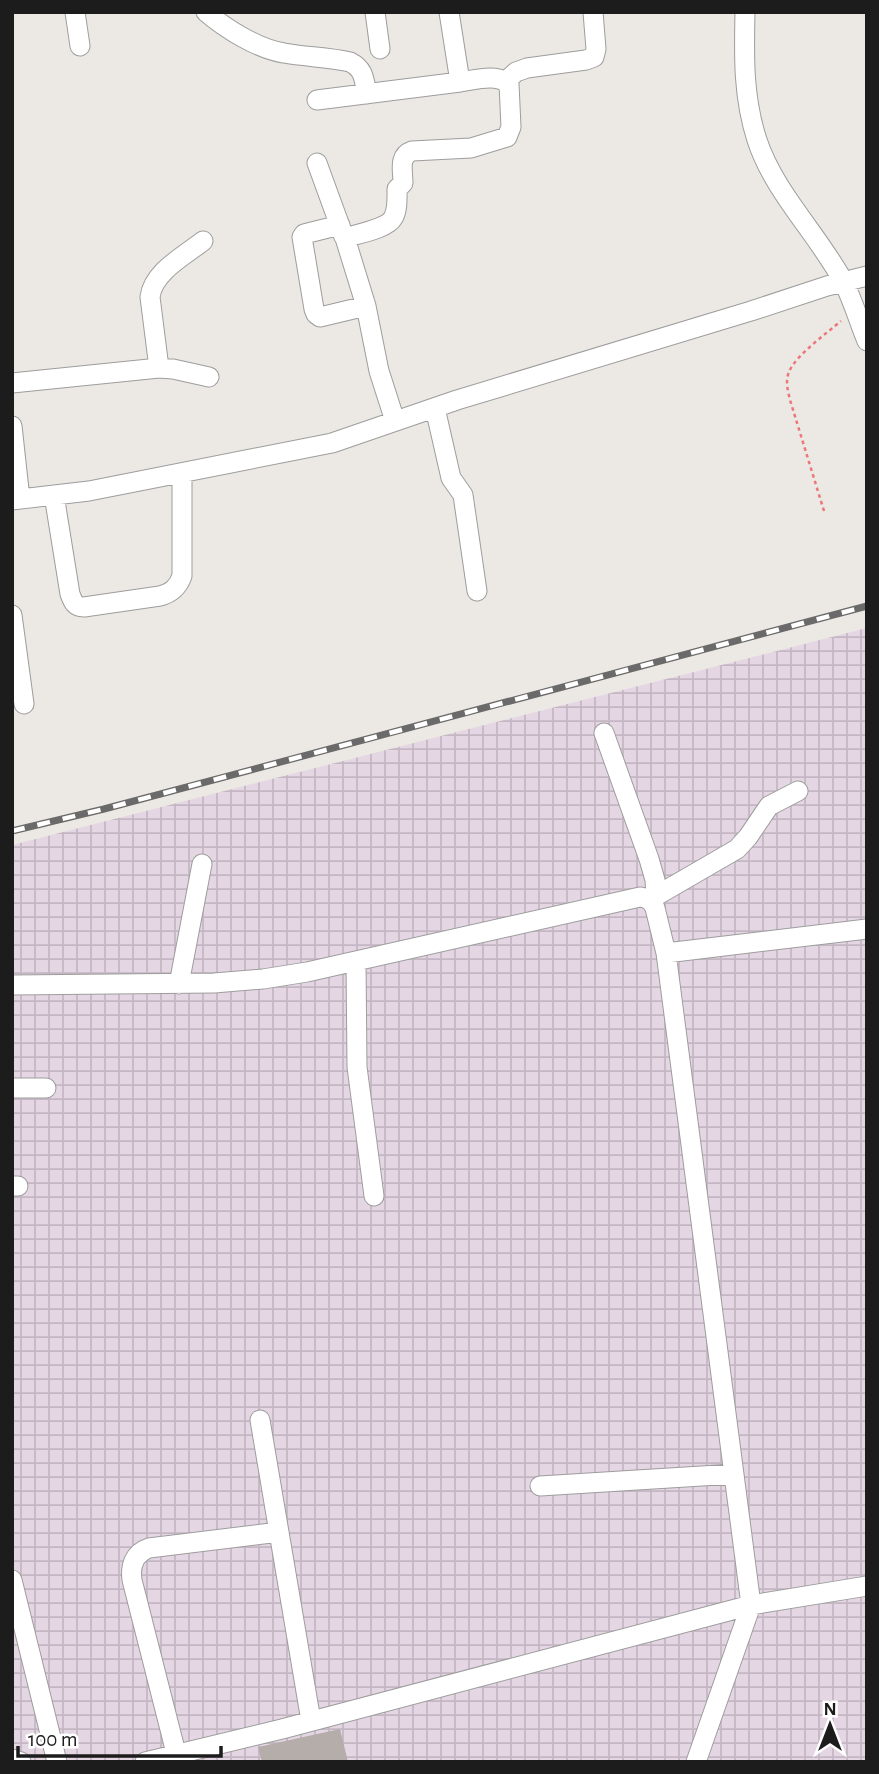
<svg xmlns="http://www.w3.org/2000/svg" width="879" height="1774" font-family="'Alegreya Sans',sans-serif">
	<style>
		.industrial { fill: url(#industrial-grid) }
		.building { fill: #b5ada9 }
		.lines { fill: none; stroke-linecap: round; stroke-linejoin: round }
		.minor-casing { stroke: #9d9d9d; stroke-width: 21 }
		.path { stroke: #ea7779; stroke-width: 2.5; stroke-dasharray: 3.5 3.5; stroke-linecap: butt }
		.minor { stroke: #fff; stroke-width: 19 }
		.rail-casing { stroke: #6a6a6a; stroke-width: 7 }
		.rail { stroke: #fff; stroke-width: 4.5; stroke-dasharray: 13; stroke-linecap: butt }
	</style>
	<defs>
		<pattern id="industrial-grid" width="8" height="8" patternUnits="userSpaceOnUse" patternTransform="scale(1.75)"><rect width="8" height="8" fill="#e5d6e4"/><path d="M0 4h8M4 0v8" fill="none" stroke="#c4b7c3"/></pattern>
	</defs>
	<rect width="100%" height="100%" fill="#ece8e3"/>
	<path class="industrial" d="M867 628V1762H12V845Z"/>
	<path class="building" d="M340 1729 348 1762H262L258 1747Z"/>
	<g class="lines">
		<g class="minor-casing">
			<path id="minor" d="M75 12 80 46
				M206 12C226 29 258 49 284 53 306 57 328 57 350 62 364 69 364 79 367 94
				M375 12 380 49
				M745 12C744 56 743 97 757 140 774 192 817 233 843 281 853 300 859 322 867 341
				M506 81 516 72 527 68 586 60 594 57 596 49 593 12
				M317 100 460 82
				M317 163 344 237
				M340 225 304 234 302 237 314 309 316 314 320 317 366 306
				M159 368 150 297C153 272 184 256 203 241
				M12 383 159 368 173 369 209 377
				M435 408 451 478 463 495 477 591
				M395 421 379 371 366 306 345 238C356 234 387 229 393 218 398 210 397 198 397 189L403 183C403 171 398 156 412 151L471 148 507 137 511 127 509 84C496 73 475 80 460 82L449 12
				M12 426 20 499
				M54 495 70 594C73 602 75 607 84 607L160 596C172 593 178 587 182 576V473
				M12 500 89 491 332 443 457 400 751 311 827 286 867 276
				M12 615 24 704
				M604 733 649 859 655 880 656 895
				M649 900 737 849 748 837 769 806 798 791
				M666 953 867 929
				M356 961 357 1067 374 1196
				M179 984 202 864
				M12 985 214 983 263 979 307 972 640 897C648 898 652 901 655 908L666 953 751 1605 696 1762
				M12 1088H46
				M12 1186H18
				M260 1420 311 1721
				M540 1486 734 1474
				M12 1580 57 1762
				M176 1753 132 1580C130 1566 134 1553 149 1548L279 1532
				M12 1759 21 1762
				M145 1762 282 1729 751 1605 867 1586"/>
		</g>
		<path class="path" d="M824 511 790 400C788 391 785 381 789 372 795 356 827 333 841 321"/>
		<use href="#minor" class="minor"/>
		<g class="rail-casing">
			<path id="rail" d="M12 831 104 809 867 606"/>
		</g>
		<use href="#rail" class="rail"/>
	</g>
	<rect width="879" height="1774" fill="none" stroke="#1c1c1c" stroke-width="28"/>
	<g transform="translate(830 1725)" stroke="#ffffff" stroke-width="5" paint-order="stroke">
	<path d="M0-5L12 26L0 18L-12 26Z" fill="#1c1c1c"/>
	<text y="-10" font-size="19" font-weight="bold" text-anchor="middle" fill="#1c1c1c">N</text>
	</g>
	<path d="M18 1746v10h203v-10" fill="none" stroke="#1c1c1c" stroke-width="3.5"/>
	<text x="28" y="1746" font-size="21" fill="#1c1c1c" stroke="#ffffff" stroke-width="5" paint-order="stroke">100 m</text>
</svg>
